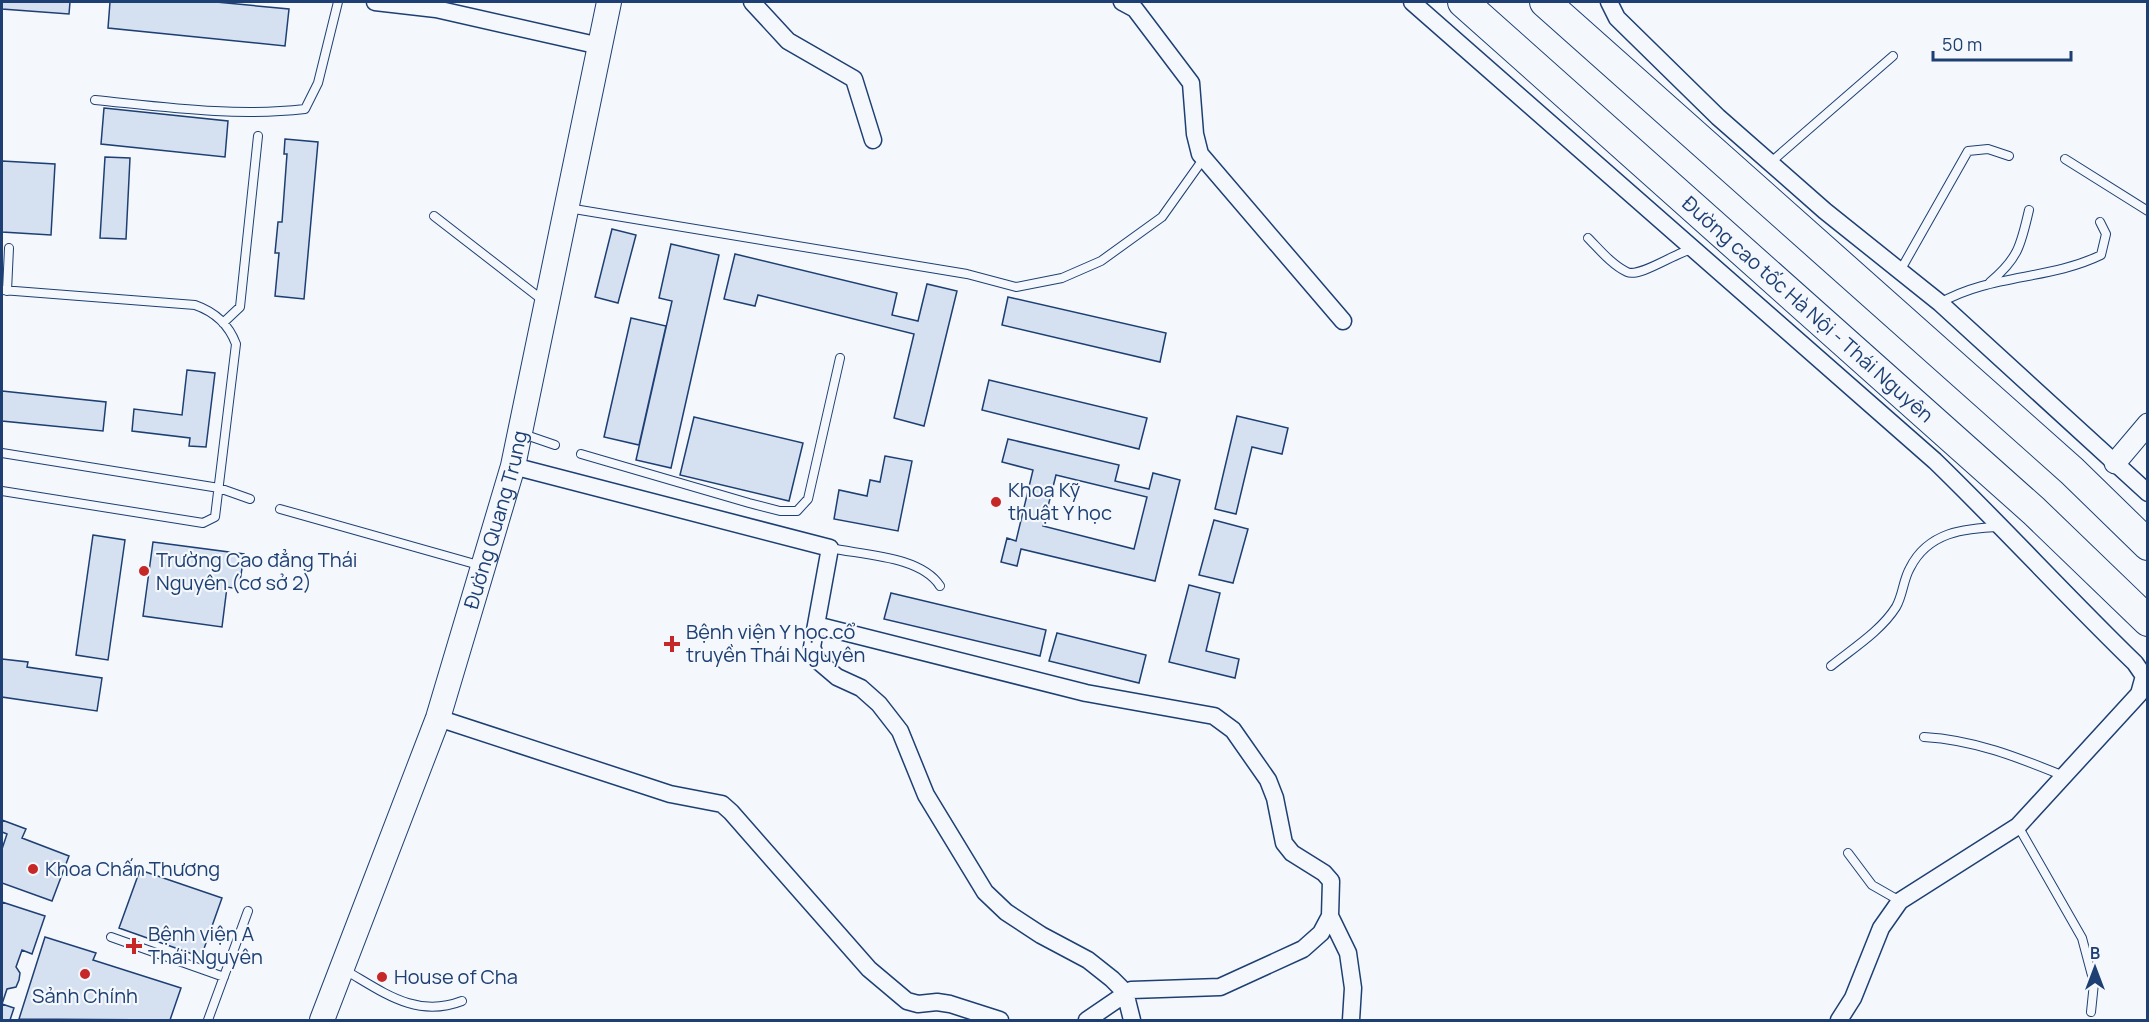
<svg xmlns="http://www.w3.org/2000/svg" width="2149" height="1022" font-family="Manrope,sans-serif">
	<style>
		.building { fill: #d5e0f0; stroke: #1d3f73; stroke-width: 1.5; fill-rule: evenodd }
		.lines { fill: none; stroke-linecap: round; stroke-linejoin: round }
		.service-casing { stroke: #1d3f73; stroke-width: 10 }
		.minor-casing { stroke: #1d3f73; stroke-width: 19 }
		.tertiary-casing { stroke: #1d3f73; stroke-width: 23 }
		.secondary-casing { stroke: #1d3f73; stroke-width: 26 }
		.motorway-casing { stroke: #1d3f73; stroke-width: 32 }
		.service { stroke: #f4f7fb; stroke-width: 8 }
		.minor { stroke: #f4f7fb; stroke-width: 16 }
		.tertiary { stroke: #f4f7fb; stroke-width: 21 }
		.secondary { stroke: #f4f7fb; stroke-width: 24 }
		.motorway { stroke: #f4f7fb; stroke-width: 30 }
		.poi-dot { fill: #c62828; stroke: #f4f7fb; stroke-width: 2 }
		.labels { text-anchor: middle; stroke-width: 4.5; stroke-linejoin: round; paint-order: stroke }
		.street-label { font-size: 20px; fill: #1d3f73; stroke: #f4f7fb }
		.poi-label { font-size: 20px; fill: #1d3f73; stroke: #f4f7fb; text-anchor: start }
	</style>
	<rect width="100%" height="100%" fill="#f4f7fb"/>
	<path class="building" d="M2 2H70L69 14 2 9Z
		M110 2H216L289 9 285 46 108 28Z
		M104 108 228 121 225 157 101 144Z
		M285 139 318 142 304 299 275 296 279 253H275L278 222H282L287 154H284Z
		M105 157 130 158 126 239 100 238Z
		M2 161 55 164 51 235 2 232Z
		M612 229 636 235 618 303 595 297Z
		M671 244 719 255 671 468 636 460 672 301 659 298Z
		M735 254 897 293 892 315 918 321 927 284 957 291 924 426 894 418 914 334 758 295 755 306 724 299Z
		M1008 297 1166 333 1160 362 1002 325Z
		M631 318 666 326 639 445 604 437Z
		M187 370 215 373 206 447 189 446 190 438 132 431 134 409 182 415Z
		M989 380 1147 418 1139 449 982 410Z
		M2 391 106 402 103 431 2 421Z
		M1237 416 1288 428 1282 454 1252 447 1236 514 1215 509Z
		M694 417 803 443 789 501 680 475Z
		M1008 439 1119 465 1115 481 1149 489 1153 473 1180 480 1155 581 1021 549 1017 566 1001 562 1007 538 1016 541 1033 470 1002 462ZM1056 475 1147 497 1134 549 1043 526Z
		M885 456 912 461 898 531 834 519 839 490 867 496 870 480 880 482Z
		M1214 520 1248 529 1233 583 1199 575Z
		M93 535 125 540 108 660 76 655Z
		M153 542 244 554 239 589 227 587 222 627 143 616Z
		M1189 585 1220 593 1206 651 1239 659 1235 678 1169 662Z
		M891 593 1046 630 1040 656 884 619Z
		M1057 633 1146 655 1139 683 1049 661Z
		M2 659 28 662 27 667 102 678 97 711 2 697Z
		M2 820 26 829 22 838 69 856 52 901 2 883V849L7 834 2 832Z
		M140 870 222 898 201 957 119 928Z
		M2 902 45 916 32 954 22 950 16 967 20 973 19 980 16 987 7 989 2 1004 14 1008 10 1020H2Z
		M45 937 96 953 93 960 181 988 170 1020 19 1019Z"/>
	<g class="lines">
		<g class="service-casing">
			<path id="service" d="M95 100C165 107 235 117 305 109L318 83 338 2
				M2065 159 2148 211
				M1771 162 1893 56
				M568 208 967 274 1016 287 1062 278 1101 261 1162 217 1204 158
				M434 216 545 302
				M1588 238C1599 249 1612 265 1627 272 1640 278 1676 252 1693 249
				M1900 271 1968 151 1988 149 2009 156
				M1990 282C2018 259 2021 245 2029 210
				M2 290 195 305C215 312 229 325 236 344L215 517 203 523 2 491
				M7 291 9 248
				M1940 303C1990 274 2050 280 2101 255L2106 234 2100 222
				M223 323 240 307 258 136
				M523 434 555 445
				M2 453 219 488 250 499
				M581 454 749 503 780 511H797L808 499 840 358
				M280 509 482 566
				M830 548C863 555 921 556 940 586
				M1831 666C1852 649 1881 631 1896 607 1903 595 1903 580 1910 568 1928 532 1964 528 2001 527
				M1924 737C1975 740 2017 757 2064 776
				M2018 826 2082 938 2094 983 2091 1012
				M1848 853 1872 885 1900 901
				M111 937 224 977
				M343 969C382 991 415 1019 462 1001
				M208 1020 248 911"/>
		</g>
		<g class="minor-casing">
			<path id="minor" d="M375 2 436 9 600 46
				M752 2 788 41 854 79 873 140
				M1122 2 1135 9 1191 83 1195 134 1200 154 1343 321
				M1412 2 1935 461C2003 527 2067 597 2135 663L2144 676 2139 694 2018 826 1900 901 1881 928 1853 998 1839 1020
				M1609 2 1617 18 1718 117 1825 211 1940 303 2148 493
				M513 466 830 548 816 625 1086 693 1214 716 1233 730 1268 780 1275 798 1284 843 1292 853 1324 873 1331 881 1330 916 1321 933 1303 949 1220 987 1131 990 1087 1020
				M816 625 812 647 817 660 837 677 861 688 879 704 900 731 926 795 985 892 1006 912 1041 935 1088 960 1112 979 1125 992 1132 1020
				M438 718 670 794 722 804 731 812 869 969 907 1001 918 1004 937 1002 950 1004 1000 1020
				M1330 916 1348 953 1353 988 1351 1020"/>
		</g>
		<g class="tertiary-casing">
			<path id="tertiary" d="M2115 463 2148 424"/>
		</g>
		<g class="secondary-casing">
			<g id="secondary">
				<path id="s1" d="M322 1020 438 718 513 466 609 2"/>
			</g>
		</g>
		<g class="motorway-casing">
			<g id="motorway">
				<path id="s2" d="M1463 2 2034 511 2148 621"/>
				<path d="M1545 2 2072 471 2148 545"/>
			</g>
		</g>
		<use href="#service" class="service"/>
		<use href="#minor" class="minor"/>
		<use href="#tertiary" class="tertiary"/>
		<use href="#secondary" class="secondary"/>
		<use href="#motorway" class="motorway"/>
	</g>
	<g class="poi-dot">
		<circle cx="996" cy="502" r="6"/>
		<circle cx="144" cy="571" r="6"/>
		<path d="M669 635h6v6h6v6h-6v6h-6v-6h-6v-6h6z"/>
		<circle cx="33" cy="869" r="6"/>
		<path d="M131 937h6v6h6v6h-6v6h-6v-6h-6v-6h6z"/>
		<circle cx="85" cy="974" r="6"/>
		<circle cx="382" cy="977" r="6"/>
	</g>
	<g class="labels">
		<g class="street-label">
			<text dy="7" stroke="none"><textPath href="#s2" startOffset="462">Đường cao tốc Hà Nội - Thái Nguyên</textPath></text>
			<text dy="7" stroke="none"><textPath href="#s1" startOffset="530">Đường Quang Trung</textPath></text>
		</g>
		<g class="poi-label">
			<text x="1008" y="497">Khoa Kỹ<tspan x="1008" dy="23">thuật Y học</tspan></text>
			<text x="156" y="567">Trường Cao đẳng Thái<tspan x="156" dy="23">Nguyên (cơ sở 2)</tspan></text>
			<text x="686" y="639">Bệnh viện Y học cổ<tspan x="686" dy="23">truyền Thái Nguyên</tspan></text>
			<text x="45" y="876">Khoa Chấn Thương</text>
			<text x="148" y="941">Bệnh viện A<tspan x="148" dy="23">Thái Nguyên</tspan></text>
			<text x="394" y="984">House of Cha</text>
			<text x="85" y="1003" text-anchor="middle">Sảnh Chính</text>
		</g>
	</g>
	<rect width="2149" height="1022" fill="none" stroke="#1d3f73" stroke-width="6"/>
	<g transform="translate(2095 968)" stroke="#f4f7fb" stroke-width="4.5" paint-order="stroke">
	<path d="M0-4.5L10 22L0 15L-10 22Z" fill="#1d3f73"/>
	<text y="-9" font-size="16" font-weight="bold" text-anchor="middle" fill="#1d3f73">B</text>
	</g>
	<path d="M1933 51v9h138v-9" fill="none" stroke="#1d3f73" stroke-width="3"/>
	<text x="1942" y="51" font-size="18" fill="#1d3f73" stroke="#f4f7fb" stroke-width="4.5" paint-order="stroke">50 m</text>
</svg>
